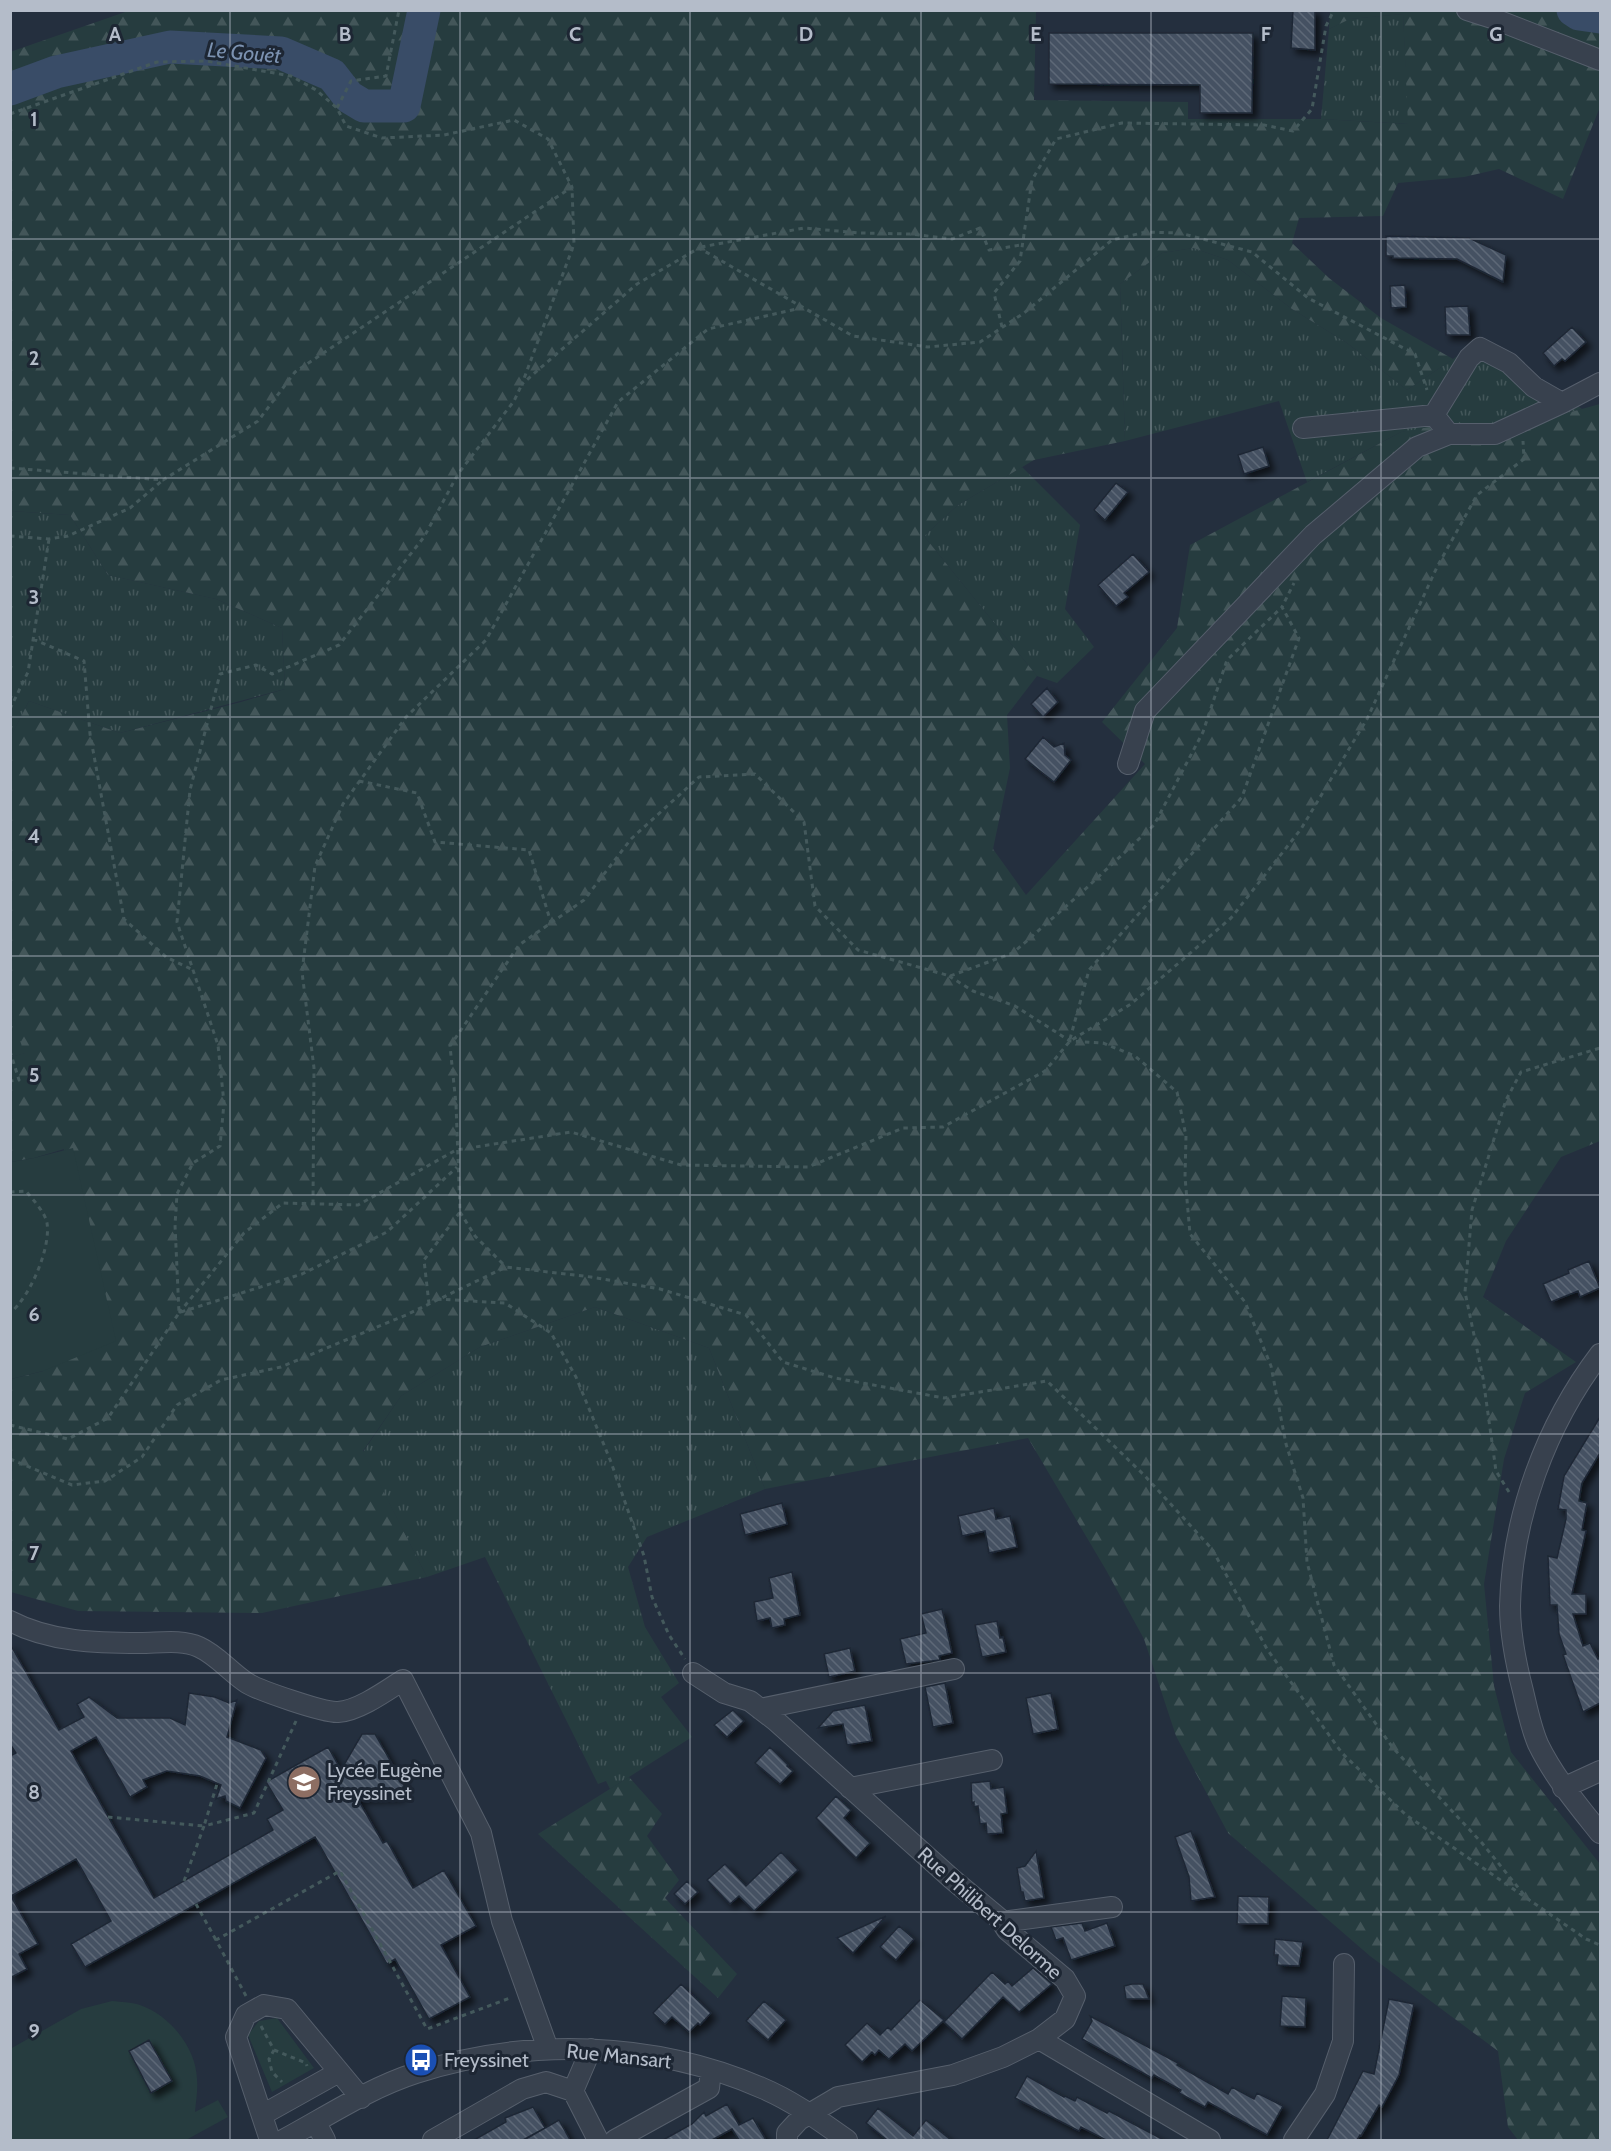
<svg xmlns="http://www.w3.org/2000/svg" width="1611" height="2151" font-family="Cabin,sans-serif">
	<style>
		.grass { fill: url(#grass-tufts) }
		.forest { fill: url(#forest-firs) }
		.park { fill: #263c3f }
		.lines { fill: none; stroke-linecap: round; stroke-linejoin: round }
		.river { stroke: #394c67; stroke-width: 33 }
		.building { fill: url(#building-back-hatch); stroke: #1f2835; stroke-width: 1.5; filter: url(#shadow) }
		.minor-casing { stroke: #565f6c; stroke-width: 22 }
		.path { stroke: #44595c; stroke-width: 3; stroke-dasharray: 4.5 4.5; stroke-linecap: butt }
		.minor { stroke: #38414e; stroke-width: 20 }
		.grid { fill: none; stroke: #b4bcc9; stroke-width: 1.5; stroke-opacity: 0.55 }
		.labels { text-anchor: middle; stroke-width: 6; stroke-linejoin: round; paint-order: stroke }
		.poi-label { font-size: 20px; fill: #b4bcc9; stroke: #1d2633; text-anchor: start }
		.street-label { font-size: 20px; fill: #b4bcc9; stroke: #1d2633 }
		.water-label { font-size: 21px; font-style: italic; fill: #7c92b1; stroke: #1d2633 }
		.grid-label { font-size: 20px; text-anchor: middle; font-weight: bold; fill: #b4bcc9; stroke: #1d2633; stroke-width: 6; stroke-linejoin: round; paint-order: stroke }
	</style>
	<defs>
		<pattern id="grass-tufts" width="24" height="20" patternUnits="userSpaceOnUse" patternTransform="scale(1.5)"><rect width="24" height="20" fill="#263c3f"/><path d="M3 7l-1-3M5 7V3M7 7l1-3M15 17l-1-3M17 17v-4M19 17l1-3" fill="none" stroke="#435659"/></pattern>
		<pattern id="forest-firs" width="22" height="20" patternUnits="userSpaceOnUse" patternTransform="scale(1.5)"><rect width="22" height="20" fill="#263c3f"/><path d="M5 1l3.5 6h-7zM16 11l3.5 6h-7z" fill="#435659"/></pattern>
		<pattern id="building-back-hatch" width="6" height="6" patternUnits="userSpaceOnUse" patternTransform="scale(1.5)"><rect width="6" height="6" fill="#455162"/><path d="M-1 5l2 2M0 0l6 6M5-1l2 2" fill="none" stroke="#5d6877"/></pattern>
		<filter id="shadow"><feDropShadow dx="5" dy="5" stdDeviation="3" flood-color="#0009"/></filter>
	</defs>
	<rect width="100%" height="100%" fill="#242f3e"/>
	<path class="grass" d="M1403 14 1409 124 1321 119 1329 29 1349 19Z
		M1193 248 1228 260 1292 309 1347 343 1407 390 1481 340 1582 409 1560 415 1401 432 1307 482 1279 401 1125 441 1120 284 1162 253Z
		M1022 467 1080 525 1065 609 1094 647 1057 683 1037 676 924 536 958 505Z
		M11 511 70 515 108 575 216 599 282 628 285 689 120 733 29 701 11 736Z
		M10 1006 26 1053 11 1057H10Z
		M595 1307 709 1348 765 1489 647 1537 628 1567 645 1627 679 1683 661 1697 692 1737 610 1789 606 1781 598 1784 485 1557 427 1577 363 1452 401 1396 480 1347Z"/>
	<path class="forest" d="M131 10 1036 11 1034 100 1188 102V119H1321L1408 124 1403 14 1350 19 1329 29 1330 11H1600V107L1563 199 1499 169 1464 177 1398 183 1383 216 1299 218 1292 243 1329 278 1381 318 1453 359 1407 390 1347 343 1292 309 1228 260 1193 248 1162 253 1120 284 1125 441 1034 460 958 505 924 536 1037 676 1007 715 1010 768 993 849 1026 895 1145 764 1102 722 1177 628 1190 545 1401 432 1487 417 1560 415 1600 404V1141L1561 1157 1506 1241 1483 1297 1576 1362 1525 1393 1504 1459 1484 1584 1494 1686 1511 1752 1600 1864V2140H1518L1508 2127 1498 2051 1370 1956 1228 1833 1176 1736 1144 1639 1106 1570 1028 1438 765 1489 709 1348 595 1307 480 1347 401 1396 363 1451 427 1577 262 1613 78 1611 11 1592V1379L43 1371 64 1149 34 1158 11 1162V1057L25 1053 10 1006 11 736 29 701 120 733 241 702 285 689 282 628 216 599 108 575 70 515 11 511 10 52Z
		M629 1777 662 1814 647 1836 679 1880 665 1898 737 1974 718 1998 538 1834Z"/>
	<path class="park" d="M73 1148 116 1341 43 1371 11 1379V1162L34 1158Z
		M112 2001C121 2002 131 2002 140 2005 169 2015 196 2047 197 2079 198 2090 196 2101 195 2112L218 2100 228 2117 186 2140H11L10 2049 81 2009Z
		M277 2018 314 2068 272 2092 248 2035 259 2021Z"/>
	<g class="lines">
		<path class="river" d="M1573 10 1579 14 1600 17
			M10 89 56 72 170 47 281 53 332 75 349 97 364 106H404L424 10"/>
	</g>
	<path class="building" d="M1293 10H1315V50L1291 48Z
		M1049 33H1253L1252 113H1200V85L1049 84Z
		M1386 236 1469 238 1506 255 1503 282 1457 259 1393 258V256H1386Z
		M1405 285 1406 307 1391 308 1390 286Z
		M1468 306 1470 335H1446L1445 307Z
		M1572 327 1586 342 1565 361 1562 359 1554 366 1543 353Z
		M1263 447 1269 466 1244 474 1238 455Z
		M1116 483 1128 492 1105 520 1094 510Z
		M1133 554 1149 572 1124 593 1128 597 1116 606 1098 585Z
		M1047 688 1058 702 1043 717 1031 704Z
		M1043 737 1054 747 1064 743 1065 755 1071 760 1054 782 1025 759Z
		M1589 1261 1600 1288 1580 1297 1578 1291 1551 1302 1543 1284 1569 1273 1568 1270Z
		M1600 1417V1453L1582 1483 1579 1501 1587 1503 1582 1530 1586 1531 1572 1594H1586V1614H1573L1583 1646 1590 1643 1598 1659 1600 1657V1703L1583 1712 1563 1655 1566 1654 1559 1634 1557 1605H1550L1548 1556 1557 1558 1566 1519V1510L1558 1509 1564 1476Z
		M782 1503 787 1524 745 1535 740 1514Z
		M994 1508 996 1519 1010 1516 1017 1547 989 1553 985 1531 962 1536 958 1516Z
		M792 1572 800 1615 784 1619 785 1625 772 1628 770 1618 757 1621 754 1602 773 1598 769 1578Z
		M942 1609 952 1653 939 1656 940 1660 906 1664 900 1639 926 1633 921 1614Z
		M997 1621 1000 1638 1003 1637 1006 1652 982 1657 975 1625Z
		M10 1644 59 1730 84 1717 77 1704 89 1697 117 1718H170L185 1725 189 1693 215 1697 229 1703 237 1700 227 1737 261 1750 266 1758 240 1808 226 1801 225 1796 216 1799 221 1785 200 1776 167 1771 143 1780 147 1787 130 1797 96 1737 71 1751 154 1898 273 1830 267 1819 283 1810 266 1782 328 1747 341 1770 362 1734H375L404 1785 399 1796 357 1798 383 1843 387 1841 413 1888 444 1870 446 1874 476 1926 441 1945 470 1997 429 2019 395 1959 387 1964 315 1837 85 1967 71 1944 111 1921 76 1859 11 1896 38 1944 19 1954 27 1969 10 1978V1756L16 1753 10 1744Z
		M850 1648 855 1671 829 1677 824 1654Z
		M945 1683 953 1723 933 1727 925 1687Z
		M1051 1693 1058 1729 1033 1734 1026 1698Z
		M865 1705 872 1741 847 1745 843 1724 818 1728 833 1711Z
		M733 1710 744 1721 727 1737 714 1725Z
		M770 1747 788 1765 787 1766 793 1771 780 1784 755 1763Z
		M990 1781 991 1789 1004 1787 1007 1813 1001 1814 1003 1833 987 1834 986 1823 980 1824 978 1806 974 1807V1802L972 1803 971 1783Z
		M836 1796 851 1810 844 1818 870 1843 856 1858 816 1818Z
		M1191 1831 1208 1878 1215 1897 1191 1901 1189 1877 1175 1837Z
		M1036 1851 1044 1898 1025 1901 1023 1892H1021L1017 1868 1025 1866Z
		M781 1852 798 1870 754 1911 739 1896 730 1904 707 1880 725 1864 746 1886Z
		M687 1881 698 1892 685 1904 674 1894Z
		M1238 1896 1269 1897 1268 1924H1237Z
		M886 1916 853 1953 837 1938 846 1934Z
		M1082 1923 1085 1931 1107 1923 1115 1946 1071 1960 1063 1938 1056 1940 1051 1927Z
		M899 1926 914 1939 896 1960 880 1947Z
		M1275 1939 1303 1942 1299 1966 1277 1965 1278 1955H1274Z
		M1033 1968 1052 1984 1019 2012 1003 1997 962 2039 944 2022 992 1972 1005 1984 1008 1981 1012 1986Z
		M681 1984 711 2013 700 2025 698 2023 689 2032 672 2017 665 2024 653 2013Z
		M1132 1984H1143L1149 1999H1126L1124 1986Z
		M1282 1996 1306 1998 1305 2027 1280 2026Z
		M1389 1999 1414 2004 1399 2075 1382 2107 1379 2105 1361 2136 1360 2135 1357 2140H1327L1363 2071 1374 2074Z
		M920 2000 944 2020 912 2051 905 2044 889 2059 879 2050 875 2055 872 2052 862 2062 845 2045 867 2023 880 2035 888 2027 891 2030Z
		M764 2001 786 2020 768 2040 746 2021Z
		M1090 2016 1178 2063 1177 2065 1228 2094 1232 2087 1254 2099 1257 2093 1283 2106 1267 2135 1208 2102 1205 2107 1179 2093 1181 2090 1154 2075 1152 2078 1082 2039 1092 2021Z
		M149 2040 172 2081 151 2093 129 2051Z
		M1027 2076 1064 2097 1065 2096 1075 2101 1077 2097 1107 2113 1109 2111 1164 2140H1106L1081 2127 1079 2131 1015 2098Z
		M727 2104 739 2125 753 2118 766 2140H739L732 2129 712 2140H663L692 2124 704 2112 706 2116Z
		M533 2107 545 2128 523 2140H474L506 2122 505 2118Z
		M878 2108 913 2136 926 2120 951 2140H887L866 2123Z
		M559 2120 570 2140H524Z"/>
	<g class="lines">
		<g class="minor-casing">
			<path id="minor" d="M1467 10 1492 18 1600 60
				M1434 415 1449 434H1495L1562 403 1600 383
				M1434 415 1469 358 1480 348 1509 363 1534 387 1562 403
				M1303 428 1434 415
				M1128 764 1145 711 1313 535 1417 447 1449 434
				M1600 1354C1546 1425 1512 1517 1510 1606 1510 1635 1516 1664 1523 1691 1527 1708 1531 1728 1538 1744 1554 1777 1577 1804 1600 1833
				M10 1621C50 1642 97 1643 140 1643 159 1643 182 1639 199 1647 217 1655 230 1672 247 1683 258 1690 324 1713 338 1712 358 1711 386 1691 403 1680L481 1833 502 1921 548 2049
				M693 1673 724 1693 750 1701 776 1721 952 1879 1000 1919 1007 1930 1065 1979 1075 1996 1065 2019 1039 2039 1003 2057 953 2075 838 2097 799 2120 787 2133V2140
				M760 1709 954 1669
				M850 1788 992 1760
				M1563 1788 1600 1771
				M1002 1922 1112 1907
				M1039 2039 1210 2140
				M573 2091 591 2049
				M262 2115 339 2072
				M316 2123 325 2140
				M270 2140 236 2037 246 2015 264 2005 287 2009 361 2098
				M283 2140C326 2117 369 2088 416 2073 528 2037 654 2041 762 2088 793 2101 820 2121 847 2140
				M433 2140 522 2089 546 2082 573 2091 598 2140
				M615 2140 709 2088 711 2070
				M1294 2140 1325 2094 1343 2041 1344 1964"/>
		</g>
		<path class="path" d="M337 108 351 81 386 76 399 10
			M10 114 157 62 206 61 291 76 316 90 337 108 346 126 382 138 444 135 514 120 548 139 572 187
			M701 247 804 228 860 233 911 234 952 239 980 228 989 250 1021 245
			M1002 327 994 293 1020 261 1032 180 1056 139 1122 123 1264 125 1293 131 1312 109 1326 26 1334 10
			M10 468 163 480 258 421 295 372 572 187 574 244 522 384 637 284 699 248 853 336 928 347 980 342 1024 313 1112 240 1146 232 1180 233 1252 252 1308 298 1415 354 1427 390
			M10 536 49 539 68 536 130 508 163 480
			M33 639 84 661 90 734 124 919 166 957 193 970
			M10 709 28 672 49 539
			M359 781 417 793 435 842 529 850 551 923
			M949 976 973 991 1015 1006 1070 1041 1103 1043 1135 1056 1177 1092 1186 1136 1185 1177 1190 1234 1245 1302 1271 1366 1286 1444 1303 1498 1307 1562 1334 1665 1393 1748 1482 1843 1525 1896
			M1070 1039 1089 970 1242 797 1299 638 1282 607 1294 583
			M10 1051 19 1080 10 1081
			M10 1192 26 1191C33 1200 45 1212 47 1223 51 1248 30 1297 10 1313
			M313 1204 314 1068 302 972 315 866 343 804 406 717 486 640 618 402 708 329 801 308
			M460 1212 475 1236 506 1267
			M437 1299 505 1303 551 1333 576 1377 611 1462 644 1556 652 1597 669 1635 685 1659
			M429 1304 424 1260 460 1212 456 1104 450 1046 519 945 584 900 631 839 699 777 755 774 804 822 815 906 858 950 950 976 1013 953 1080 894 1154 825 1203 732 1227 660 1282 607
			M181 1312 302 1274 387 1232 457 1167
			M179 1313 244 1233 283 1203 358 1205 456 1150 571 1132 681 1165 808 1167 903 1128 943 1127 1045 1071 1070 1041 1131 1004 1231 918 1301 829 1367 719 1437 567 1477 495 1524 459 1523 441
			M10 1425 68 1439 108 1418 179 1313 175 1225 177 1194 193 1163 220 1146 224 1103 218 1045 177 922 190 790 220 674 256 665 272 674 339 645 424 537 458 474 514 401 522 384
			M10 1459 72 1485 105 1481 142 1457 177 1405 221 1380 281 1367 406 1315 506 1267 591 1277 660 1289 746 1315 783 1362 835 1378 944 1398 1047 1381 1144 1475 1212 1549 1267 1649 1342 1753 1406 1815 1586 1939 1600 1945
			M1509 1492 1496 1471 1483 1378 1465 1292 1472 1210 1506 1100 1521 1072 1600 1048
			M108 1817 204 1826 217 1784
			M184 1881 204 1826 254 1813 296 1721
			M196 1904 216 1940
			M246 1996 216 1940 340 1871 427 2029 510 1998
			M261 2026 274 2050 269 2059 272 2072 282 2082
			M274 2050 306 2063 307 2066"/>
		<use href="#minor" class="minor"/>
	</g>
	<path class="grid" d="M230 10V2140M460 10V2140M690 10V2140M921 10V2140M1151 10V2140M1381 10V2140M10 239H1600M10 478H1600M10 717H1600M10 956H1600M10 1195H1600M10 1434H1600M10 1673H1600M10 1912H1600"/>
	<defs>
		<g id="school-disc" transform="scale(1.725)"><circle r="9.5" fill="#8d6e63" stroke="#1d2633"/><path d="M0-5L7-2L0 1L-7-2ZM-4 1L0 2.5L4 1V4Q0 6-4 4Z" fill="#fff"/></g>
		<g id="bus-disc" transform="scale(1.725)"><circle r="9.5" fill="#1a4fb4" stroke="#1d2633"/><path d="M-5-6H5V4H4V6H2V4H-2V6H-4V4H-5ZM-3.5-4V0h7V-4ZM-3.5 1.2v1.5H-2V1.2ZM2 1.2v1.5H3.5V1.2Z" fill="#fff"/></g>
	</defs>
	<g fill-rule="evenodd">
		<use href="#school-disc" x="304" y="1782"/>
		<use href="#bus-disc" x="421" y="2060"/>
	</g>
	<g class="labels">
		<g class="poi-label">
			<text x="327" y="1777">Lycée Eugène<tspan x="327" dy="23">Freyssinet</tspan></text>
			<text x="444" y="2067">Freyssinet</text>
		</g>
		<g class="street-label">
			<text transform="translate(990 1913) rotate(42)" y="7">Rue Philibert Delorme</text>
			<text transform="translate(619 2056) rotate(6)" y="7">Rue Mansart</text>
		</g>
		<g class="water-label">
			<text transform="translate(244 53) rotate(5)" y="7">Le Gouët</text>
		</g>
	</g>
	<g class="grid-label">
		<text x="115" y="41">A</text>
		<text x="345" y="41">B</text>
		<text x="575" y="41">C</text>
		<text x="806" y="41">D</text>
		<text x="1036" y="41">E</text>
		<text x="1266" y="41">F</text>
		<text x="1496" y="41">G</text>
		<text x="34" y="126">1</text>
		<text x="34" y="365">2</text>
		<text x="34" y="604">3</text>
		<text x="34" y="843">4</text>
		<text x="34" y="1082">5</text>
		<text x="34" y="1321">6</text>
		<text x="34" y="1560">7</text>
		<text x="34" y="1799">8</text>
		<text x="34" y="2038">9</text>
	</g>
	<rect width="1611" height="2151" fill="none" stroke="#b4bcc9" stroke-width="24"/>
</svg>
